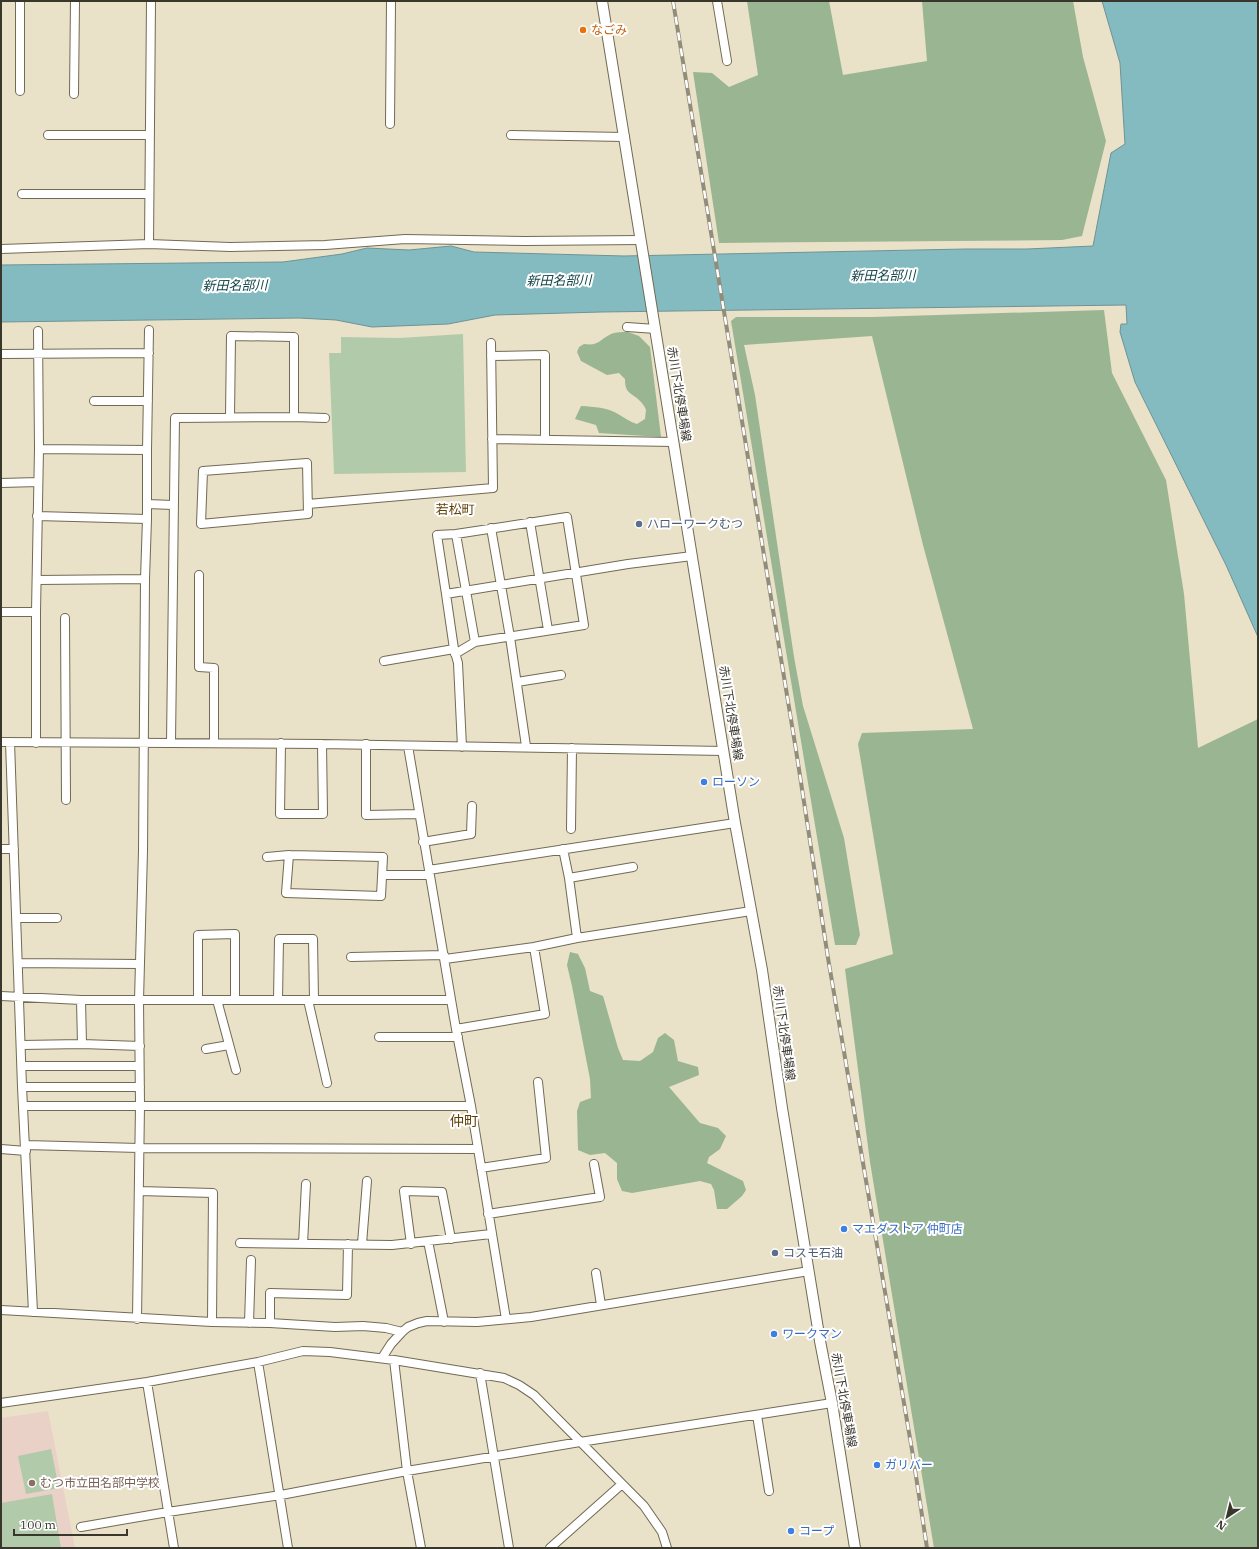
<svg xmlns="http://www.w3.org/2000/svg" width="1259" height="1549" font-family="'IBM Plex Serif','Noto Sans JP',serif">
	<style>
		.education { fill: #ead1c8 }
		.green { fill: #b1cbaa }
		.forest { fill: #99b592 }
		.water { fill: #84bbc0; stroke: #6e9394 }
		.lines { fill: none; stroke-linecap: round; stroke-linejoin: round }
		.minor-casing { stroke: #716a54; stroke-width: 10 }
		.major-casing { stroke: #716a54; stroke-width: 12 }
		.minor { stroke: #fff; stroke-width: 8 }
		.major { stroke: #fff; stroke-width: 10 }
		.rail-casing { stroke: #928d7b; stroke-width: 4 }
		.rail { stroke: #fff; stroke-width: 2.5; stroke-dasharray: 8; stroke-linecap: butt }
		.food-dot { fill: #e8710a; stroke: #fff; stroke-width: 1.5 }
		.service-dot { fill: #5c6f8a; stroke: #fff; stroke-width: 1.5 }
		.shop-dot { fill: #3f7fe0; stroke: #fff; stroke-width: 1.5 }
		.education-dot { fill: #8d6e63; stroke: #fff; stroke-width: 1.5 }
		.labels { text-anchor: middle; stroke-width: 4; stroke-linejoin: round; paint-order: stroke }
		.food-label { font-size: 12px; fill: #c56008; stroke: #fff; text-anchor: start }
		.street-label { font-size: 12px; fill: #39362c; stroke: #fff }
		.service-label { font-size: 12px; fill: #4e5e75; stroke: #fff; text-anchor: start }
		.shop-label { font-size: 12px; fill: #366cbe; stroke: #fff; text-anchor: start }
		.education-label { font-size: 12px; fill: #785e54; stroke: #fff; text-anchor: start }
		.water-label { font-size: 13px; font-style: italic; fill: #114448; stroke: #fff }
		.neighbourhood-label { font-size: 13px; fill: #604008; stroke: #fff }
		.quarter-label { font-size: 14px; fill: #604008; stroke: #fff }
	</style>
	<rect width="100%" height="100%" fill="#e9e1c8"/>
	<path class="education" d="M48 1411 75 1548H1V1418Z"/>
	<path class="green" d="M463 334 466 472 334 474 329 353H341V337L399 338Z
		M51 1449 59 1488 26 1494 18 1456Z
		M52 1494 61 1548H1V1503Z"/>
	<path class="forest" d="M747 1H829L843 75 927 61 922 1H1073L1083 57 1106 141 1082 236 1062 240 719 243 693 72 712 73 729 87 758 75Z
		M1104 310 1112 373 1166 480 1184 594 1198 748 1258 719V1548H934L870 1162 845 969 893 954 858 744 862 733 973 729 923 545 872 336 744 345 755 395 794 657 803 706 844 838 860 935 856 945H835L731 321 736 317H873Z
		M628 332 639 336 650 347 661 437 599 433 596 425 575 419 581 406C594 407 607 407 618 414 625 418 630 422 637 424L645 419 646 410C645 407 643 404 641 402 632 392 625 395 625 379L619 373 607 375 581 361 577 352 579 347 584 344C599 346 599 340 611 334 616 332 623 332 628 332Z
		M570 952 578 954 585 968 590 991 603 996 618 1048 623 1060 640 1061 653 1052 658 1038 665 1033 674 1040 678 1061 698 1067 699 1075 669 1087 700 1123 718 1128 726 1136 720 1149 709 1157 707 1163 743 1181 746 1190 742 1196 727 1209H717L714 1190 711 1184 700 1181 632 1193 622 1191 617 1179V1163L605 1153 590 1155 578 1150 577 1111 580 1102 591 1098 590 1079 572 986 567 965Z"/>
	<path class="water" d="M1102 1H1258V637L1226 565 1135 382 1120 332 1121 324H1127L1126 305 601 312 495 315 448 324 372 327 336 320 299 318 1 322V265L283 262 342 254 367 248 409 250 451 246 474 252 624 256 965 249H1027L1093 246 1111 153 1125 144 1120 63Z"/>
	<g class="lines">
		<g class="minor-casing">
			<path id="minor" d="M717 1 727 61
				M20 91V1
				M74 94 75 1
				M390 124 391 1
				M48 135H150
				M511 135 625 137
				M22 194H149
				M149 244 151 1
				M1 249 149 244 230 247 325 245 405 239 525 241 641 240
				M627 327 656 329
				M1 354 149 353
				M491 356 545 355V439
				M94 401H148
				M230 417 231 336 294 337V417
				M492 439 674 442
				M39 449 147 450
				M307 463 308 514 201 524 203 471Z
				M1 483 38 482
				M147 504 173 505
				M308 504 493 488 491 343
				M37 516 147 519
				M530 522 548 630
				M491 528 510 637 526 746
				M199 575V667L214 668V743
				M37 580 145 579
				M446 594 437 535 456 534 567 517 584 625 475 642 456 534
				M1 612H36
				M65 618 66 800
				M455 654 475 642
				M384 661 454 649
				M517 682 561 675
				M1 742 322 744 724 751
				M10 742 22 1087 33 1312
				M36 743V612L39 449 38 331
				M171 743 175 418 294 417 325 418
				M281 743 280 814H323L322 744
				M366 744V815L418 814
				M408 746 456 1029 471 1106 506 1319
				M462 747 458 663 454 649 446 594 628 564 692 556
				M571 829 572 748
				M423 842 471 834 472 806
				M1 849H14
				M563 849 569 878 577 938
				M267 857 289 855 383 857 381 896 286 893 289 855
				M429 870 735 823
				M382 875H429
				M569 878 633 867
				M17 918H57
				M351 957 444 955
				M445 959 534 947 577 938 751 911
				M19 963 140 964
				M1 996 81 1000H451
				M81 1000 82 1044
				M198 1000V935L235 934V1000
				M217 1000 236 1070
				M278 1000 279 939H313L314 1000
				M308 1000 327 1083
				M456 1029 545 1014 534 947
				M379 1037H458
				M22 1045 82 1044 140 1046
				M206 1049 229 1045
				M22 1066H139
				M22 1087H140
				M24 1106H471
				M26 1145 139 1148 478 1149
				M1 1149 26 1151
				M481 1168 546 1158 538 1082
				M139 1191 213 1193 212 1322
				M488 1214 600 1197 594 1164
				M428 1241 444 1322
				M240 1243 392 1245 491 1234
				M303 1244 306 1184
				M362 1244 367 1181
				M411 1244 404 1191 442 1192 451 1239
				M596 1273 601 1305
				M1 1310 212 1322 270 1323 335 1327 363 1326 386 1328 402 1332
				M137 1319 140 1105 139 1000 143 851 145 579 147 519V450L149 330
				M249 1323 251 1260
				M270 1323V1293L347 1295 348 1244
				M382 1358 391 1344 402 1332 408 1327 418 1323 427 1321 477 1322 531 1317 809 1271
				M394 1360 407 1471 421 1548
				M258 1362 288 1548
				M480 1373 509 1548
				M147 1382 174 1548
				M1 1403 147 1382 258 1362 303 1351 330 1352 394 1360 504 1378 519 1385 534 1395 644 1506 662 1532 667 1548
				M757 1415 769 1491
				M81 1527 168 1512 281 1495 407 1471 580 1442 832 1403
				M550 1548 622 1484"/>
		</g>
		<g class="major-casing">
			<path id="major" d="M602 1 735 823 762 970 782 1108 820 1341 832 1403 855 1548"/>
		</g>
		<use href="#minor" class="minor"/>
		<use href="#major" class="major"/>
		<g class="rail-casing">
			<path id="rail" d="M673 1 796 750 828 958 912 1450 927 1548"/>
		</g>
		<use href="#rail" class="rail"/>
	</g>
	<circle class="food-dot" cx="583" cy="30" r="4"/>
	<g class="service-dot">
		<circle cx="639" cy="524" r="4"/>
		<circle cx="775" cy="1253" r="4"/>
	</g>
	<g class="shop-dot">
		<circle cx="704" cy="782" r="4"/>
		<circle cx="844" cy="1229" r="4"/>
		<circle cx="774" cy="1334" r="4"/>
		<circle cx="877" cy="1465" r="4"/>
		<circle cx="791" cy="1531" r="4"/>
	</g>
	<circle class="education-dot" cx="32" cy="1483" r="4"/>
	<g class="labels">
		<g class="food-label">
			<text x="591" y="34">なごみ</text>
		</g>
		<g class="street-label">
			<text transform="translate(679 394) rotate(81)" y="4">赤川下北停車場線</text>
			<text transform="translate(731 713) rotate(81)" y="4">赤川下北停車場線</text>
			<text transform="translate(784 1033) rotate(82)" y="4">赤川下北停車場線</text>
			<text transform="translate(844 1400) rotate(80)" y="4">赤川下北停車場線</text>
		</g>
		<g class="service-label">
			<text x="647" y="528">ハローワークむつ</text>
			<text x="783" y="1257">コスモ石油</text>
		</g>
		<g class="shop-label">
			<text x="712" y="786">ローソン</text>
			<text x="852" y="1233">マエダストア 仲町店</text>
			<text x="782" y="1338">ワークマン</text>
			<text x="885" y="1469">ガリバー</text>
			<text x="799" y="1535">コープ</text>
		</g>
		<g class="education-label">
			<text x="40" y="1487">むつ市立田名部中学校</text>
		</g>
		<g class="water-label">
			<text transform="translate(883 275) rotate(-1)" y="5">新田名部川</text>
			<text transform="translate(559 280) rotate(-1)" y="5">新田名部川</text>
			<text transform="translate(235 285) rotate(-1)" y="5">新田名部川</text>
		</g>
		<g class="neighbourhood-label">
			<text x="455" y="514">若松町</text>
		</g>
		<g class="quarter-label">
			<text x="464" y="1126">仲町</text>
		</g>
	</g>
	<rect width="1259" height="1549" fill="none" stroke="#39362c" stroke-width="4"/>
	<g transform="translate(1227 1517) rotate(215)" stroke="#ffffff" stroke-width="3" paint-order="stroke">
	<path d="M0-3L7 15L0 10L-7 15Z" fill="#39362c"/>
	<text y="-6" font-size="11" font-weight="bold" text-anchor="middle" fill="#39362c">N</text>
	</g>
	<path d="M14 1529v6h113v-6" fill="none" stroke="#39362c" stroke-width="2"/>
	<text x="20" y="1529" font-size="12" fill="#39362c" stroke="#ffffff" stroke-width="3" paint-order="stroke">100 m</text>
</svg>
